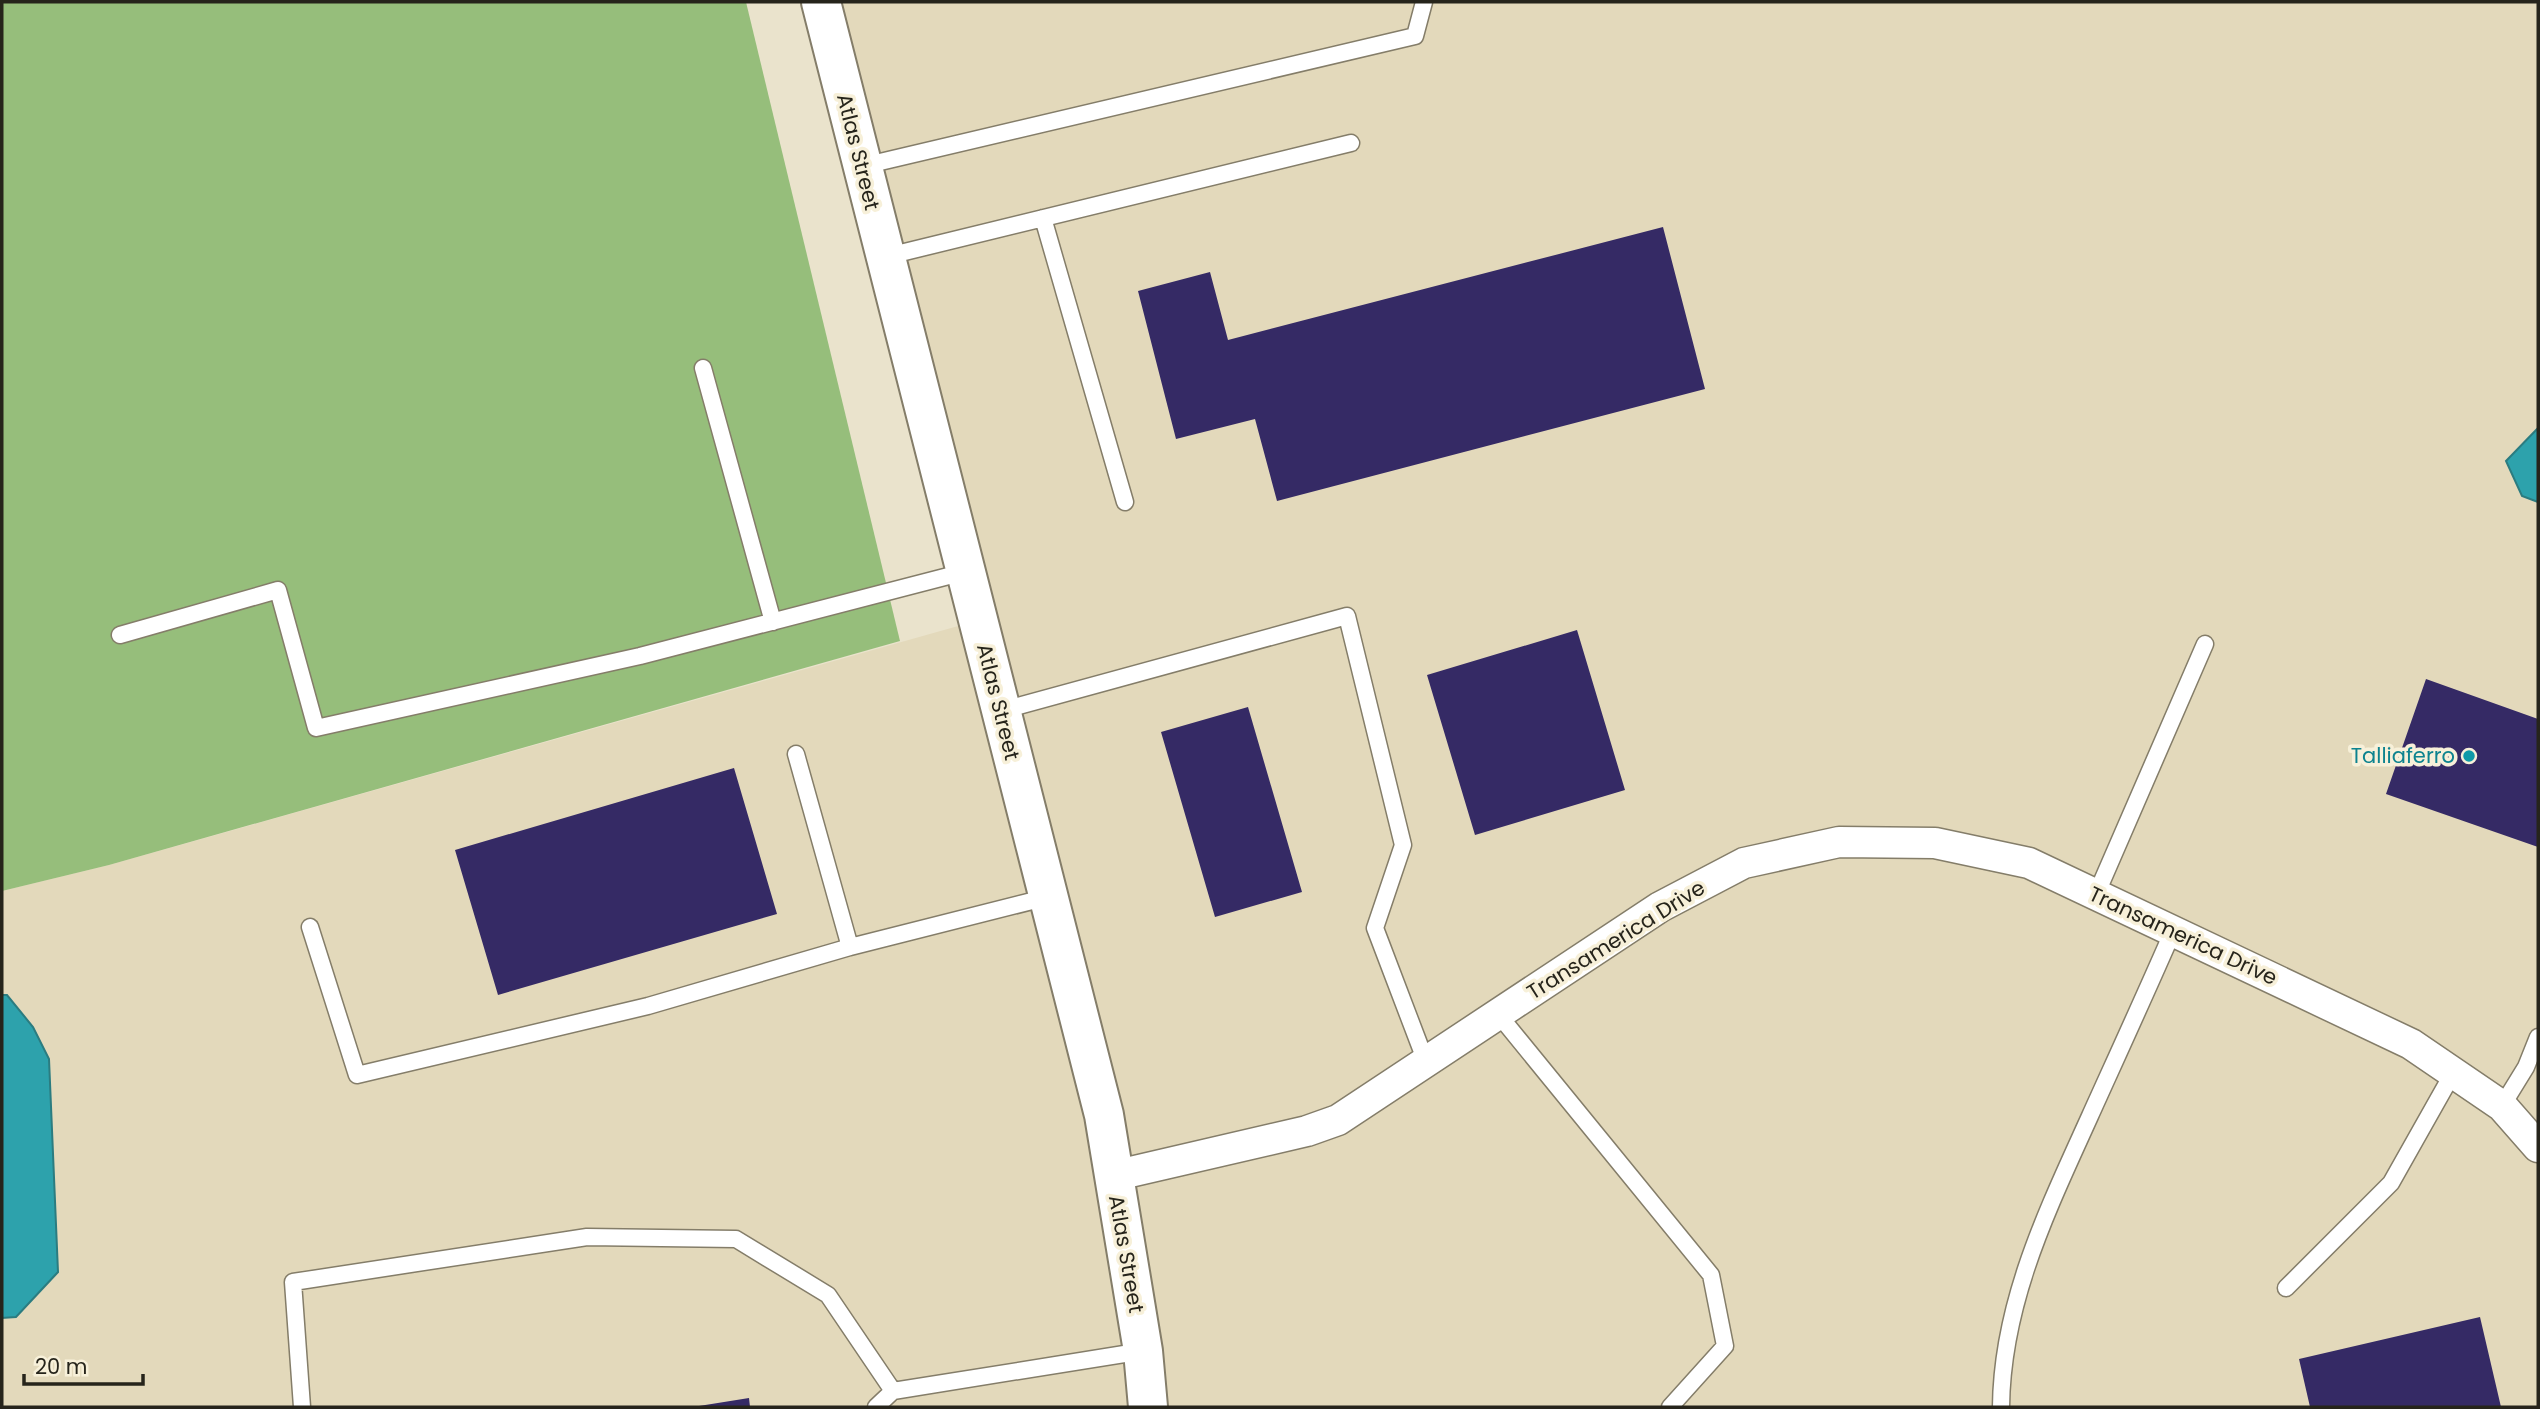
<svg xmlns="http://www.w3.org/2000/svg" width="2540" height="1409" font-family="Poppins,sans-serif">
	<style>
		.built { fill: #e3d9bb }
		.forest { fill: #96be7b }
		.water { fill: #2da2ac; stroke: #2b7c80; stroke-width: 2 }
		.building { fill: #352a65 }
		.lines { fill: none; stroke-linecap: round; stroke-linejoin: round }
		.lane-casing { stroke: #847d69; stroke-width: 19 }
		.street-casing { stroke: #847d69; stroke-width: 33 }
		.secondary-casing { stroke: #847d69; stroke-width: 42 }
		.lane { stroke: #fff; stroke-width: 16 }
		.street { stroke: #fff; stroke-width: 30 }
		.secondary { stroke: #fff; stroke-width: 38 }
		.culture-dot { fill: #0f9aa8; stroke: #f7f0d9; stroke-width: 2.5 }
		.labels { text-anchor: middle; stroke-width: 7; stroke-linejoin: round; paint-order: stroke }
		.street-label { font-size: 21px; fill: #26241b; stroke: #f7f0d9 }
		.culture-label { font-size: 21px; fill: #0d838f; stroke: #f7f0d9; text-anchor: end }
	</style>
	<rect width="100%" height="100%" fill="#eae3cc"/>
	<path class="built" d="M821 2H2538V1407H2V891L109 865 976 621Z"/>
	<path class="forest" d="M2 2H746L900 641 109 865 2 891Z"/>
	<path class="water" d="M2538 428V502L2522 496 2506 461Z
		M2 995H7L33 1027 49 1059 58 1272 16 1317 2 1318Z"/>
	<path class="building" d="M1663 227 1705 389 1277 501 1255 419 1176 439 1138 291 1210 272 1228 340Z
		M1577 630 1625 790 1475 835 1427 675Z
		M2426 679 2538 719V847L2386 794Z
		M1248 707 1302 892 1215 917 1161 732Z
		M734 768 777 914 498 995 455 850Z
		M2480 1317 2501 1407H2310L2299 1359Z
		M749 1398 750 1407H699V1406Z"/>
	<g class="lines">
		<g class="lane-casing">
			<path id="lane" d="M863 166 1415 36 1424 2
				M1043 218 1125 502
				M884 257 1351 143
				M703 368 773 622
				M120 635 278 590 316 728 640 656 964 572
				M1000 711 1347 616 1403 845 1375 928 1426 1062
				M796 754 850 947
				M2096 895 2205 644
				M310 927 357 1075 648 1006 850 947 1048 897
				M1498 1014 1711 1275 1725 1346 1670 1407
				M2502 1106 2526 1067 2538 1037
				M2286 1288 2391 1183 2453 1073
				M302 1407 293 1282 587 1237 736 1239 828 1295 893 1391
				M876 1407 893 1391 1143 1351
				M2001 1407C2002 1302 2048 1209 2090 1116 2118 1054 2146 993 2173 931"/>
		</g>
		<g class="street-casing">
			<path id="street" d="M1113 1176 1307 1131 1338 1120 1660 907 1744 863 1839 842 1935 843 2029 863 2411 1044 2502 1106 2538 1147"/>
		</g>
		<g class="secondary-casing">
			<path id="secondary" d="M821 2 1104 1115 1143 1351 1148 1407"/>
		</g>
		<use href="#lane" class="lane"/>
		<use href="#street" class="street"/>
		<use href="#secondary" class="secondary"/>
	</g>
	<circle class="culture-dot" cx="2469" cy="756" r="7"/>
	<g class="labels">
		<g class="street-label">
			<text transform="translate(858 152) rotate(76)" y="7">Atlas Street</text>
			<text transform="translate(998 702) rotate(76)" y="7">Atlas Street</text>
			<text transform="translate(2183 936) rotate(25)" y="7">Transamerica Drive</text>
			<text transform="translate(1616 940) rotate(-32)" y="7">Transamerica Drive</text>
			<text transform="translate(1126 1254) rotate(80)" y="7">Atlas Street</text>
		</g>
		<g class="culture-label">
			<text x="2455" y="763">Talliaferro</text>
		</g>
	</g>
	<rect width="2540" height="1409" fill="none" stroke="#26241b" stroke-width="7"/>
	<path d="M24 1374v10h119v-10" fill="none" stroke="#26241b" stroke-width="3.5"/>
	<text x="35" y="1374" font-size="21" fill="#26241b" stroke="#f7f0d9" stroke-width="5" paint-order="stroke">20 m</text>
</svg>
